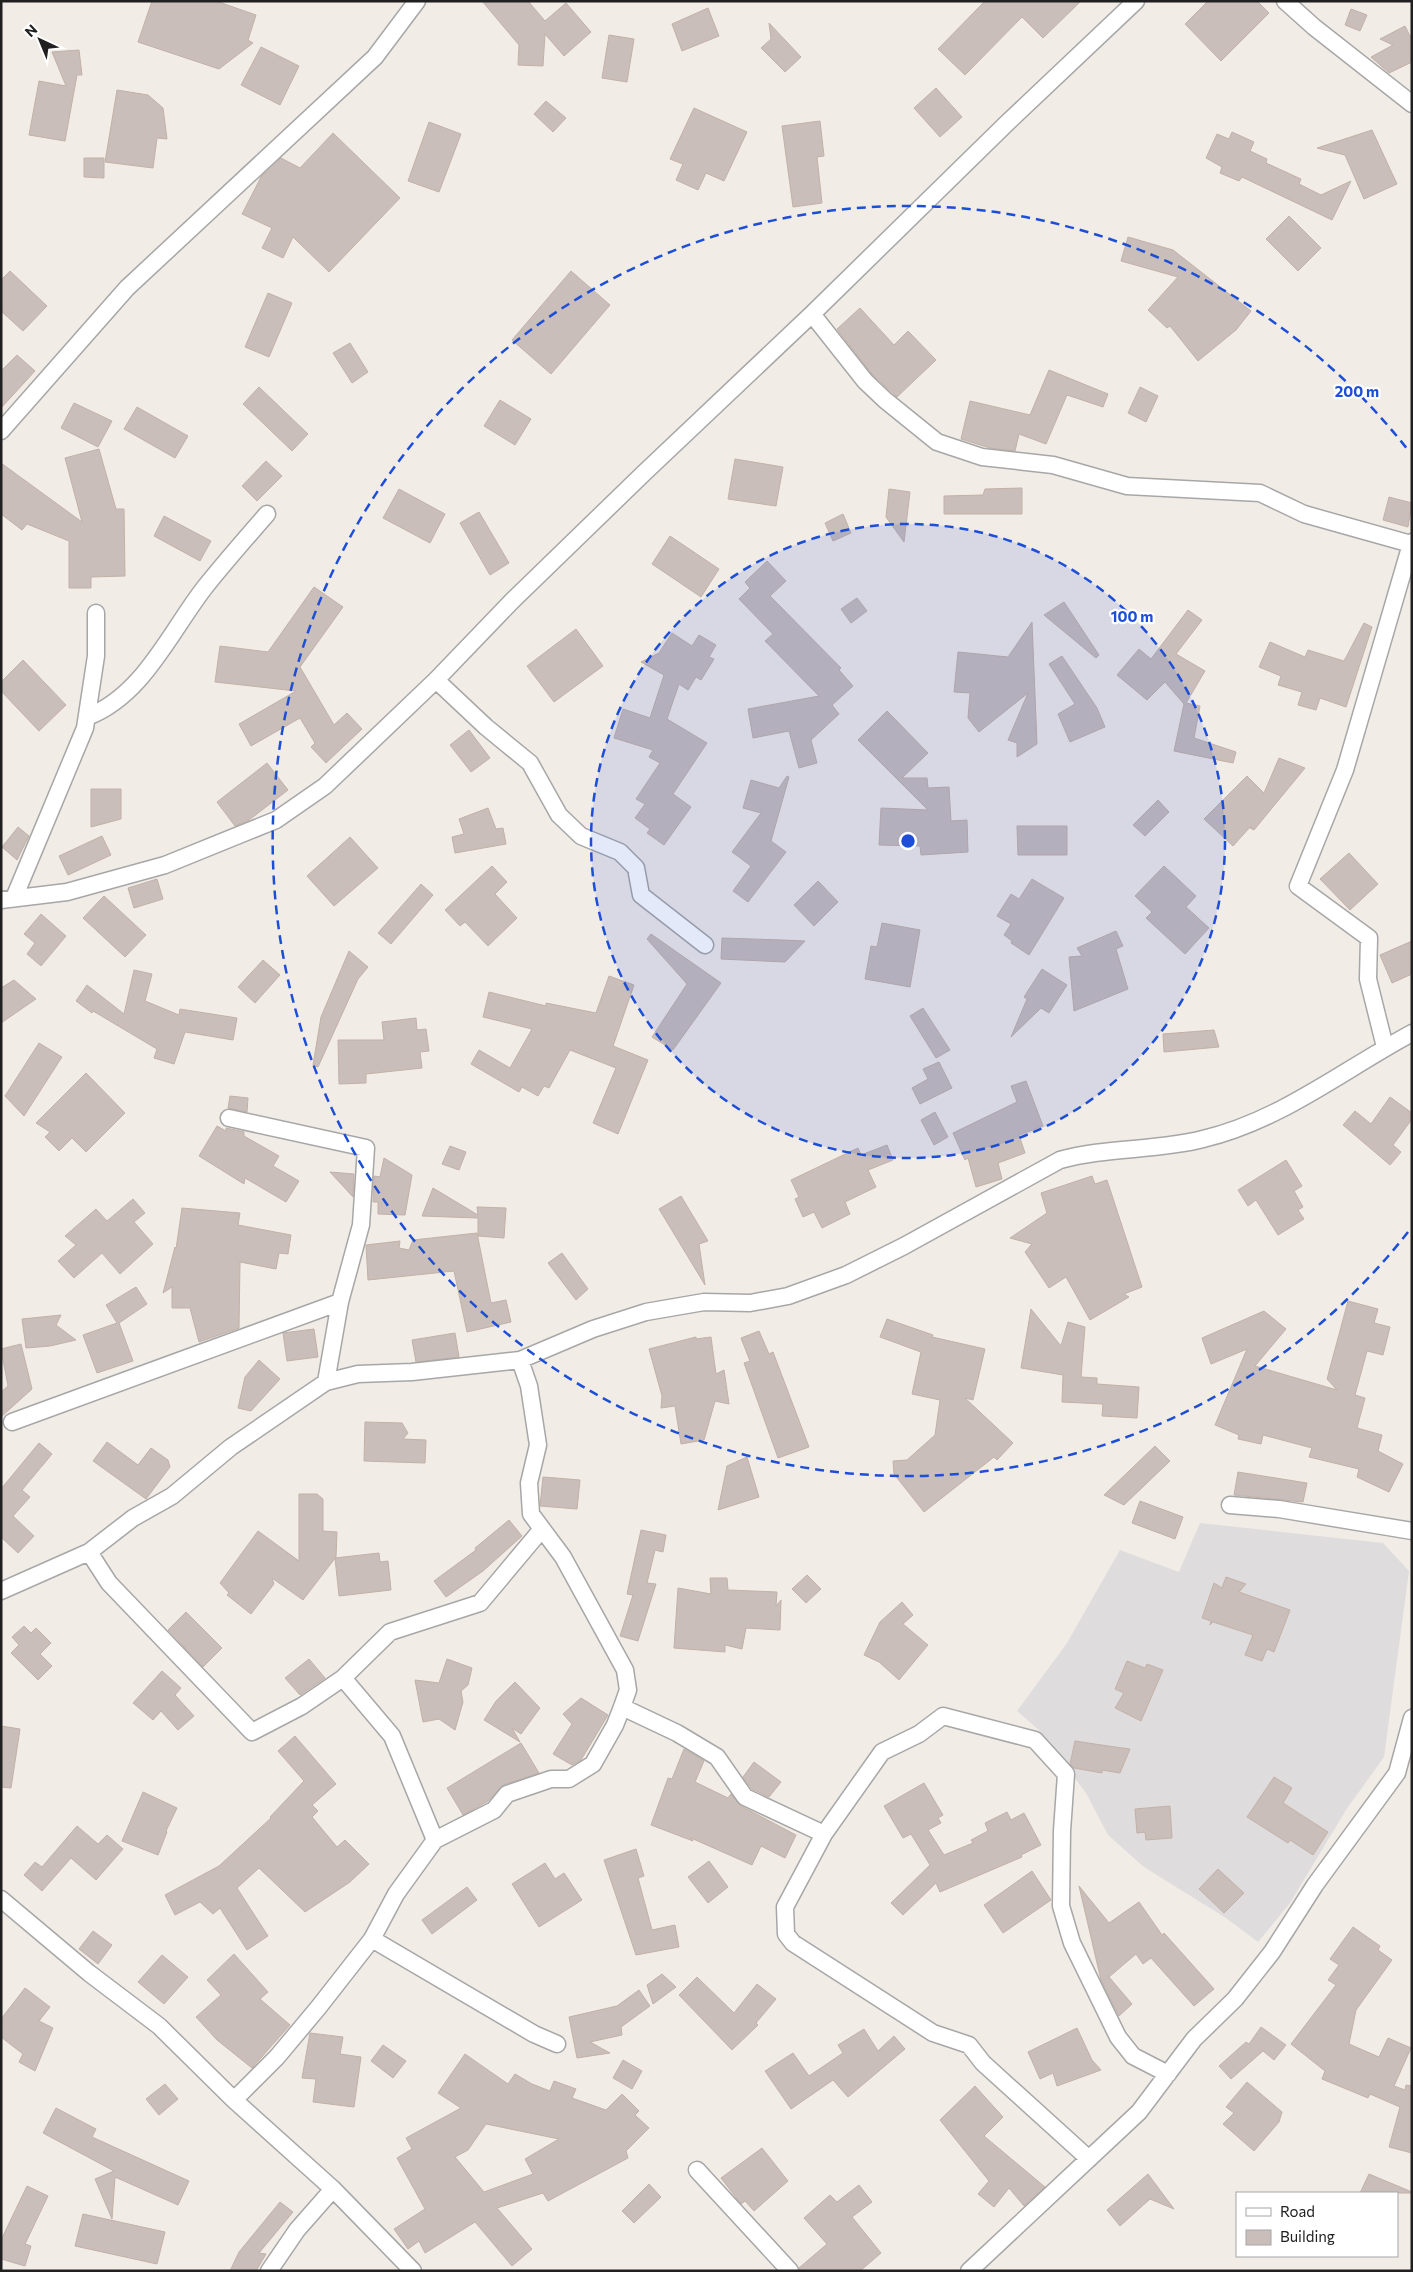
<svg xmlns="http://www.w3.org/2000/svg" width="1413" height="2272" font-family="Commissioner,sans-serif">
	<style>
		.residential { fill: #dedcdd }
		.building { fill: #c9beb9; stroke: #c3b1a7; fill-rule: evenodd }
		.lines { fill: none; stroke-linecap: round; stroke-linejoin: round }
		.street-casing { stroke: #a7a7a7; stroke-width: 19 }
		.street { stroke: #fff; stroke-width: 16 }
		.ring { fill: none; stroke: #1d4ed8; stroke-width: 2.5; stroke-dasharray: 9 6 }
		.centre { fill: #1d4ed8; stroke: #fff; stroke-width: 2.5 }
		.ring-label { font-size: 15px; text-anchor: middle; font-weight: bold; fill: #1d4ed8; stroke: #fff; stroke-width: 4.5; stroke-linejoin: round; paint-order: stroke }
	</style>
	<rect width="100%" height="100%" fill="#f1ece6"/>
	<path class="residential" d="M1200 1523 1383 1543 1409 1571 1384 1757 1346 1810 1290 1903 1258 1942 1226 1918 1144 1867 1108 1835 1086 1793 1039 1730 1017 1711 1067 1643 1120 1550 1179 1572Z"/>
	<path class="building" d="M152 1H216L256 15 248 40 253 43 219 69 138 42Z
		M482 1H528L545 21 566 3 591 32 564 56 545 34 543 66 518 65 519 45Z
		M985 1H1081L1043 38 1022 17 965 75 938 49Z
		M1208 1H1257L1269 13 1221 61 1185 24Z
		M708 8 719 36 682 51 672 24Z
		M1351 9 1367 15 1360 31 1345 25Z
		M769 23 801 57 785 72 761 48 771 39Z
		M1405 26 1410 36 1412 35V62L1389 73 1371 57 1393 45 1380 39Z
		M609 35 634 39 627 82 602 78Z
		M261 47 299 66 280 105 241 85Z
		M79 50 82 75H77L65 141 29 135 39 81 66 86 52 52Z
		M936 88 962 117 940 137 914 108Z
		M117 90 148 95 163 108 167 139 157 138 153 168 105 162Z
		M546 101 566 118 553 132 534 114Z
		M694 108 747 132 724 181 706 173 698 190 676 180 683 164 670 159Z
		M820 121 824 156 817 157 822 203 793 207 782 126Z
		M429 122 461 134 439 192 408 181Z
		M1372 130 1397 184 1364 199 1345 155 1317 148Z
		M1232 132 1254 142 1250 151 1267 159 1266 163 1301 179 1299 184 1321 195 1351 181 1332 220 1242 177 1239 181 1220 173 1222 167 1206 158 1217 134 1229 139Z
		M333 133 400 198 329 272 293 237 283 258 262 248 272 228 242 214 261 177 281 158 300 168Z
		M84 158H104V178L84 177Z
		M1289 216 1321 248 1298 271 1266 239Z
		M1128 237 1173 250 1251 311 1236 330 1198 361 1170 326 1167 328 1148 310 1178 277 1121 261Z
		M10 271 47 306 23 331 1 311V280Z
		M571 271 610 305 551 374 512 340Z
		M268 293 292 303 269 357 245 347Z
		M860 308 894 345 908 331 936 360 897 397 871 373 837 329Z
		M350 343 368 372 352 383 333 353Z
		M17 355 35 371 1 408V371Z
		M1049 370 1108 394 1103 407 1067 395 1046 444 1019 434 1015 451 990 448 961 439 970 401 1030 415Z
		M259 387 308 434 292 451 243 404Z
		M1140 387 1158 396 1146 422 1128 413Z
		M500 400 531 419 515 445 484 426Z
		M74 403 112 421 98 447 61 428Z
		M137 407 188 436 175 458 124 429Z
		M99 449 116 509H124L125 576 91 577V588H69V541L27 524 22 530 1 514V463L82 522 65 458Z
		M735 459 783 467 776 506 728 499Z
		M266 461 282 476 257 501 242 486Z
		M1022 488V514H944V496L983 495 985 489Z
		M399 489 445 514 430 543 383 518Z
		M889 489 910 492 904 542 886 517Z
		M1389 497 1412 503 1408 527 1383 520Z
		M479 512 509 563 490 575 460 523Z
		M843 514 851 533 833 541 825 523Z
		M164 516 211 541 200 561 154 536Z
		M670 536 719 569 701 597 652 564Z
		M767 561 786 581 770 596 841 668 839 670 853 686 832 705 839 714 811 740 817 763 799 768 789 731 753 738 748 709 819 696 765 641 773 634 739 599 750 588 745 582Z
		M314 587 343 607 300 667 334 725 347 713 362 729 326 763 311 747 315 743 300 718 251 746 239 724 296 691 215 682 220 646 268 652Z
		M857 598 867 611 851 623 841 609Z
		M1064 602 1099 655 1096 658 1044 615Z
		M1188 610 1202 620 1176 654 1205 671 1186 703 1200 706 1194 738 1236 752 1233 763 1174 751 1184 704 1165 682 1147 700 1117 675 1139 649 1151 659Z
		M1032 622 1037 744 1017 757V743L1008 740 1028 693 979 732 968 718 970 693 954 692 958 652 1008 657Z
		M1364 623 1372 627 1346 707 1320 698 1316 710 1298 705 1302 692 1278 685 1281 676 1259 667 1270 642 1305 657 1308 650 1344 661Z
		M576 629 603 666 554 702 527 666Z
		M672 633 692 646 699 635 716 645 709 657 714 659 701 680 696 677 688 690 679 684 667 719 707 743 673 794 691 807 664 845 647 833 650 829 635 818 645 804 636 799 660 763 649 757 653 750 614 738 623 709 650 718 664 675 641 662 659 653Z
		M1062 656 1097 708 1105 727 1070 742 1058 714 1075 704 1049 664Z
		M23 660 66 705 39 731 1 691V682Z
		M887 711 928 753 902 778H927L928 788 949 787 951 821 967 820 968 852 921 855 920 846 879 845 881 808 928 810 858 740Z
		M469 730 490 758 471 772 450 745Z
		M1279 758 1305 768 1254 830 1250 828 1251 826 1233 846 1204 819 1247 776 1264 793Z
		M267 763 288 790 249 820 235 826 217 802Z
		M787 776 789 777 771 841 786 852 748 902 733 891 751 866 732 852 761 813 743 808 751 780 779 788Z
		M91 789H121V819L91 827Z
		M1158 800 1169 812 1145 836 1133 825Z
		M488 808 496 829 503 828 506 844 455 853 452 837 464 834 459 819Z
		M1017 826H1067V855H1018Z
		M18 827 29 836 17 860 2 847Z
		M102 836 111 855 68 875 59 856Z
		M350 837 378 868 334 906 307 876Z
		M1349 853 1378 884 1350 910 1320 879Z
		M492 866 507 882 495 894 517 918 488 946 465 922 460 926 445 910Z
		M1164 866 1196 896 1186 907 1209 928 1185 954 1146 918 1152 912 1135 896Z
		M157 879 163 899 134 908 128 888Z
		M1032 879 1064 898 1029 955 1011 943 1012 941 1004 935 1011 924 997 916 1011 894 1019 899Z
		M818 881 838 902 814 926 794 905Z
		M421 884 433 895 391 944 378 933Z
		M104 896 146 935 125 957 83 918Z
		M41 914 66 936 41 966 27 954 35 943 24 934Z
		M882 923 920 930 910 987 865 979 871 946 877 947Z
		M1116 931 1123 946 1116 949 1128 989 1074 1011 1069 957 1082 956 1077 948Z
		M651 934 721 983 673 1050 652 1037 687 984 647 939Z
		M722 938 782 940 805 941 785 962 721 959Z
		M1412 941V974L1392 983 1380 955Z
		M349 951 368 967 358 979 318 1067 313 1065 321 1017Z
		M263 960 280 975 255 1003 238 987Z
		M1042 969 1067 985 1049 1013 1041 1008 1011 1037 1027 999 1024 997Z
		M134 970 152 974 145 1001 179 1015 180 1009 237 1018 233 1040 185 1032 174 1064 154 1058 157 1049 93 1011 92 1013 76 1001 87 985 124 1014Z
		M609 976 634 985 613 1046 648 1060 618 1134 593 1123 616 1068 570 1050 549 1088 544 1086 538 1096 522 1087 519 1092 471 1064 479 1050 510 1068 532 1029 483 1017 489 992 546 1006V1003L596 1013Z
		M14 980 36 999 1 1023V988Z
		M923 1008 950 1050 936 1058 910 1016Z
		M416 1018 417 1030 426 1029 429 1051 420 1052 422 1068 366 1074V1083L339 1084 338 1040H384L382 1022Z
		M1214 1030 1219 1047 1164 1052 1163 1034Z
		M39 1043 62 1057 24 1116 5 1096Z
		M939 1062 952 1088 920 1104 912 1088 928 1079 923 1069Z
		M86 1073 125 1113 86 1152 72 1138 59 1151 45 1137 50 1132 36 1123Z
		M1026 1081 1043 1126 1019 1135 1025 1153 998 1163 1002 1179 976 1187 968 1158 965 1160 953 1133 1017 1102 1011 1086Z
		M230 1096 248 1098 247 1112 228 1108Z
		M1390 1097 1412 1113V1119L1393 1145 1401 1152 1390 1165 1343 1125 1355 1111 1371 1124Z
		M935 1112 948 1137 934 1145 921 1120Z
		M217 1126 226 1131V1128L244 1132V1136L279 1156 273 1166 299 1181 286 1202 245 1178 244 1184 199 1156Z
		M887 1145 893 1160 868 1170 876 1187 845 1202 850 1214 822 1228 814 1212 803 1217 795 1199 799 1197 791 1180 858 1148 861 1155Z
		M450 1146 466 1152 459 1170 442 1164Z
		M384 1158 412 1175 405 1215 378 1214V1202H373L374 1176 380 1177Z
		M1286 1160 1302 1186 1294 1191 1303 1207 1298 1210 1304 1219 1278 1235 1256 1200 1248 1206 1238 1190Z
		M330 1172 354 1174 353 1197Z
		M1092 1176 1095 1184 1107 1180 1142 1287 1124 1294 1129 1297 1090 1320 1066 1277 1049 1288 1025 1252 1032 1244 1010 1238 1047 1213 1041 1193Z
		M433 1188 478 1215 477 1207 506 1208 504 1238 478 1236V1218L422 1216Z
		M681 1196 708 1241 699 1244 705 1285 659 1209Z
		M133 1199 145 1213 134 1222 153 1244 120 1274 102 1253 74 1278 58 1261 76 1245 65 1236 96 1209 107 1221Z
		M182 1208 240 1213 238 1225 291 1235 288 1254 279 1253 276 1269 240 1262 239 1328 199 1342 190 1308H172V1287L163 1293 175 1247 176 1249Z
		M477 1233 491 1303 506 1300 511 1322 467 1332 454 1271 368 1280 366 1245 400 1241 399 1248 409 1250 413 1240Z
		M562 1253 588 1289 576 1300 548 1263Z
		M136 1287 147 1304 119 1323 133 1361 97 1373 83 1335 117 1323 106 1305Z
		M1348 1301 1378 1309 1374 1323 1390 1327 1383 1355 1367 1351 1355 1395 1365 1398 1357 1428 1382 1435 1378 1451 1403 1464 1389 1492 1357 1477 1359 1469 1309 1457 1312 1448 1263 1435 1261 1444 1238 1439 1239 1435 1215 1425 1247 1349 1211 1364 1202 1338 1264 1311 1286 1329 1255 1366 1337 1390 1327 1379Z
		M1031 1309 1061 1346 1068 1322 1085 1327 1081 1377 1097 1378V1384L1139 1387 1137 1418 1102 1416 1103 1404 1062 1402 1063 1375 1021 1368Z
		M61 1315 56 1325 76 1340 50 1346 26 1348 22 1319Z
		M887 1319 933 1335 932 1337 985 1349 973 1400 965 1398 1013 1443 997 1460 994 1457 924 1512 894 1474 893 1461 907 1460 935 1435 940 1400 912 1394 921 1352 880 1337Z
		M314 1329 318 1357 287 1361 283 1333Z
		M759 1331 769 1354 773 1352 809 1447 778 1458 744 1363 750 1361 741 1338Z
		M455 1333 459 1357 416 1362 412 1340Z
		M696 1337V1339L711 1337 716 1374 724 1370 729 1404 715 1401 704 1440 681 1444 675 1406 661 1408 662 1396 649 1349Z
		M21 1344 32 1389 1 1417V1392L8 1386 1 1349Z
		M259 1360 280 1379 251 1411 238 1408 245 1377Z
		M365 1422 402 1423 408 1433 403 1439 426 1440 425 1463 364 1461Z
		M107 1442 138 1465 151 1448 168 1460 170 1467 146 1499 93 1461Z
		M39 1443 52 1454 22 1490 30 1497 13 1516 34 1536 18 1553 1 1537V1489Z
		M1155 1446 1170 1461 1124 1505 1104 1495Z
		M747 1457 759 1497 718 1510 727 1466Z
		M1238 1472 1307 1483 1303 1502 1234 1495Z
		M543 1477 580 1480 577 1509 540 1506Z
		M299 1494H317L323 1499V1531L337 1532 336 1557 303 1600 272 1578 274 1584 251 1614 227 1595 229 1593 220 1583 258 1531 299 1561Z
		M1140 1501 1183 1517 1175 1539 1132 1523Z
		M509 1520 522 1536 483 1571 446 1597 434 1581 476 1550 475 1548Z
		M641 1530 666 1535 663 1552 655 1550 647 1583 656 1584 638 1641 620 1636 633 1595 627 1594Z
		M379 1553 380 1562 388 1561 391 1590 339 1596 335 1558Z
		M807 1575 821 1589 806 1603 792 1589Z
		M1226 1577 1246 1584 1239 1592 1290 1610 1274 1652 1267 1649 1262 1661 1245 1655 1253 1635 1213 1622 1210 1625 1211 1621 1202 1618 1214 1583 1222 1588Z
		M710 1578H727L728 1590 777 1592 776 1606 781 1600 780 1630 746 1628 742 1649 725 1645V1652L674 1648 678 1588 711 1594Z
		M902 1602 913 1615 903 1624 928 1645 899 1680 879 1662 864 1655 880 1622Z
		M186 1612 222 1648 203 1667 168 1630Z
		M24 1626 31 1633 36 1628 51 1643 40 1654 52 1666 38 1680 11 1653 19 1645 12 1637Z
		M309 1659 325 1678 300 1695 285 1678Z
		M447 1659 472 1668 468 1685 461 1691 463 1702 455 1730 439 1719 423 1722 415 1680 439 1683Z
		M1127 1661 1145 1668 1147 1664 1163 1670 1141 1721 1115 1708 1124 1693 1115 1689Z
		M162 1671 181 1688 175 1695 194 1716 178 1730 161 1711 153 1720 133 1703Z
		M515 1682 540 1708 521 1734 512 1728 520 1742 484 1720 496 1701Z
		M581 1698 608 1715 581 1760 572 1765 553 1754 572 1724 563 1714Z
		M1 1726 20 1729 11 1788 1 1787Z
		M295 1736 336 1784 312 1805 318 1811 312 1817 337 1847 345 1840 369 1864 350 1882 305 1912 259 1868 237 1888 268 1936 247 1950 220 1908 213 1914 200 1902 175 1915 165 1895 219 1866 271 1818 270 1817 304 1781 278 1751Z
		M1075 1741 1108 1746 1130 1749 1120 1773 1102 1770V1773L1074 1768 1070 1764Z
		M521 1743 539 1773 503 1785 488 1801 463 1815 447 1788Z
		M684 1749 704 1761 695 1782 728 1798 731 1794 741 1806 796 1835 785 1858 761 1846 752 1865 691 1838 693 1841 651 1825 668 1778 672 1779Z
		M754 1762 781 1782 769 1797 752 1789 743 1777Z
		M1274 1777 1292 1788 1283 1803 1328 1832 1313 1855 1290 1840 1288 1843 1247 1817Z
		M924 1783 943 1815 938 1818 941 1823 928 1830 944 1855 973 1843 971 1840 988 1831 985 1823 1007 1812 1011 1820 1024 1813 1041 1845 1021 1855 1022 1857 940 1892 936 1883 903 1915 891 1903 930 1865 911 1834 903 1838 884 1806Z
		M143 1792 177 1808 166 1831 167 1832 158 1855 122 1841Z
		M1170 1806 1172 1838 1146 1840 1145 1832 1137 1833 1135 1809Z
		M77 1826 98 1844 107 1835 123 1849 96 1880 71 1858 42 1891 24 1875 35 1862 42 1867Z
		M636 1849 644 1876 638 1878 652 1930 675 1925 679 1947 636 1955 604 1860Z
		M709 1861 728 1887 708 1903 688 1877Z
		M545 1863 555 1879 564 1873 582 1900 539 1927 512 1884Z
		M1218 1869 1244 1893 1224 1913 1199 1889Z
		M1032 1871 1051 1900 1003 1933 984 1905Z
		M1079 1886 1109 1923 1139 1902 1162 1935 1164 1933 1214 1989 1194 2006 1151 1958 1143 1964 1136 1954 1109 1977 1132 2004 1119 2016 1101 1980Z
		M467 1887 477 1900 432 1934 422 1920Z
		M1353 1927 1380 1946 1378 1950 1392 1960 1356 2010 1349 2044 1379 2057 1388 2038 1411 2048 1394 2086 1405 2090 1406 2085 1412 2086V2153L1389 2147 1400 2107 1370 2094 1368 2098 1322 2079 1325 2071 1291 2044 1336 1985 1328 1980 1339 1965 1330 1959Z
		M93 1931 112 1945 98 1964 79 1949Z
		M234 1954 268 1992 260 1999 290 2025 252 2068 217 2040 196 2017 221 1995 207 1980Z
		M162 1955 188 1977 164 2004 138 1982Z
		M662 1974 676 1987 653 2004 647 1985Z
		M697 1977 734 2013 757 1984 776 1999 756 2023 758 2025 732 2050 679 1995Z
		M25 1988 50 2007 39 2021 53 2028 35 2071 19 2062 23 2054 1 2037V2019Z
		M639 1990 650 2006 621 2027 622 2035 590 2042 610 2053 577 2058 569 2017 617 2006Z
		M1261 2027 1286 2045 1274 2060 1263 2051 1231 2079 1219 2066 1246 2042 1249 2044Z
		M1077 2028 1092 2060 1101 2070 1057 2086 1053 2073 1040 2079 1028 2052Z
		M864 2029 878 2051 894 2036 905 2049 848 2097 833 2080 791 2109 765 2071 793 2053 809 2076 843 2053 838 2045Z
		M310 2033 343 2037 340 2054 361 2057 354 2107 313 2102 316 2079 302 2078Z
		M383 2045 406 2061 393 2078 371 2061Z
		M465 2054 508 2084 515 2074 532 2084 550 2091 554 2081 576 2089 572 2098 606 2110 622 2094 639 2111 635 2115 649 2128 626 2151 628 2158 548 2201 543 2193 497 2208 532 2249 512 2266 475 2222 425 2253 419 2241 408 2249 394 2229 425 2209 397 2158 412 2149 406 2138 461 2108 438 2093ZM486 2124 559 2139 525 2159 533 2174 484 2192 455 2157 468 2150Z
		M623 2060 642 2071 632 2089 613 2078Z
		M1247 2082 1282 2112 1279 2122 1254 2151 1223 2124 1234 2113 1226 2107Z
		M165 2084 178 2099 159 2115 146 2099Z
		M975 2086 1003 2117 984 2136 1045 2187 1024 2206 1009 2188 994 2207 978 2194 989 2181 940 2120Z
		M56 2108 96 2129 92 2137 189 2181 178 2205 115 2177 112 2219 95 2179 114 2171 43 2133Z
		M762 2148 788 2181 754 2211 745 2201 741 2204 721 2178Z
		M1148 2174 1174 2209 1150 2199 1120 2226 1107 2210Z
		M1369 2174 1412 2192V2193H1360Z
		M649 2184 661 2197 634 2223 622 2211Z
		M859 2185 872 2202 852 2217 881 2253 860 2271H800L799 2268 827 2244 804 2218 830 2195 837 2202Z
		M27 2186 48 2196 25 2244 31 2246 25 2266 1 2259V2240Z
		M280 2202 293 2212 259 2253 266 2254 256 2271H230L239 2252Z
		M83 2214 165 2232 157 2264 75 2246Z"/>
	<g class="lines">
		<g class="street-casing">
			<path id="street" d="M1285 1 1314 27 1412 104
				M812 314 865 381 885 400 937 442 982 457 1053 465 1127 486 1260 493 1304 514 1411 544 1412 542
				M1 431 127 288 375 57 417 1
				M436 680 486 727 530 763 559 815 581 836 620 852 636 868 641 895 705 945
				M87 717C143 696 170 632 205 587 225 562 246 538 267 514
				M14 898 85 728 96 656V613
				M1 900 67 892 165 865 276 820 325 786 436 680 512 601 644 473 812 314 1006 124 1136 1
				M1385 1047 1368 979 1369 938 1298 886 1345 770 1411 544
				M229 1118 366 1148 361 1225 340 1302 326 1382
				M12 1422 340 1302
				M1230 1505 1279 1509 1412 1531
				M89 1552 109 1583 252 1732 302 1706 343 1678 392 1736 435 1840
				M1 1591 89 1552 133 1518 172 1496 231 1447 326 1382 358 1374 412 1372 520 1360 593 1329 646 1312 704 1302 750 1303 788 1296 846 1275 904 1246 1060 1160C1107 1147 1156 1151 1203 1139 1280 1121 1343 1070 1412 1033
				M343 1678 390 1632 480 1603 542 1529
				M622 1707 677 1733 717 1757 745 1797 824 1834
				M1 1899 89 1973 159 2026 234 2100 333 2189 413 2271
				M372 1939 534 2034 557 2044
				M234 2100 277 2057 318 2008 372 1939 396 1894 435 1840 494 1810 507 1794 551 1779H569L593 1764 615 1725 622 1707 628 1690 625 1670 563 1557 531 1514 529 1483 538 1445 529 1386 520 1360
				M1089 2159 983 2063 969 2045 933 2033 793 1943 786 1934 785 1907 824 1834 882 1752 919 1734 943 1716 1035 1740 1066 1774 1062 1831 1061 1906 1072 1943 1118 2037 1133 2056 1168 2074
				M697 2170 790 2271
				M269 2271 297 2230 333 2189
				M969 2271 1139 2112 1194 2039 1235 1999 1272 1952 1315 1885 1397 1773 1412 1718"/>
		</g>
		<use href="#street" class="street"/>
	</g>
	<circle cx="908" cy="841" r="317" fill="#1d4ed8" fill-opacity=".12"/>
	<g class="ring">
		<circle cx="908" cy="841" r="317"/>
		<path d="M1408 1232A635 635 0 1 1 1408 450"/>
	</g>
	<circle cx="908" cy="841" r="8" class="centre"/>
	<g class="ring-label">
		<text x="1357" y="397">200 m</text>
		<text x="1132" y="622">100 m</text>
	</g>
	<rect width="1413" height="2272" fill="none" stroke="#202020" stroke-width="5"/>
	<rect x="1236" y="2192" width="162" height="65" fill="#ffffff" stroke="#a6a6a6"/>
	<rect x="1246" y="2208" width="25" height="8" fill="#ffffff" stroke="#a6a6a6"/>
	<text x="1280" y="2217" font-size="15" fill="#202020">Road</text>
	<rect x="1246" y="2230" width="25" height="15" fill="#c9beb9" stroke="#a6a6a6"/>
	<text x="1280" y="2242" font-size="15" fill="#202020">Building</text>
	<g transform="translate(40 40) rotate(316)" stroke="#ffffff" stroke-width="4" paint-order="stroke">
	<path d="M0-4L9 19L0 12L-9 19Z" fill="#202020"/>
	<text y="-8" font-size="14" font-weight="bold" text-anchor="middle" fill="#202020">N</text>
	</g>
</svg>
